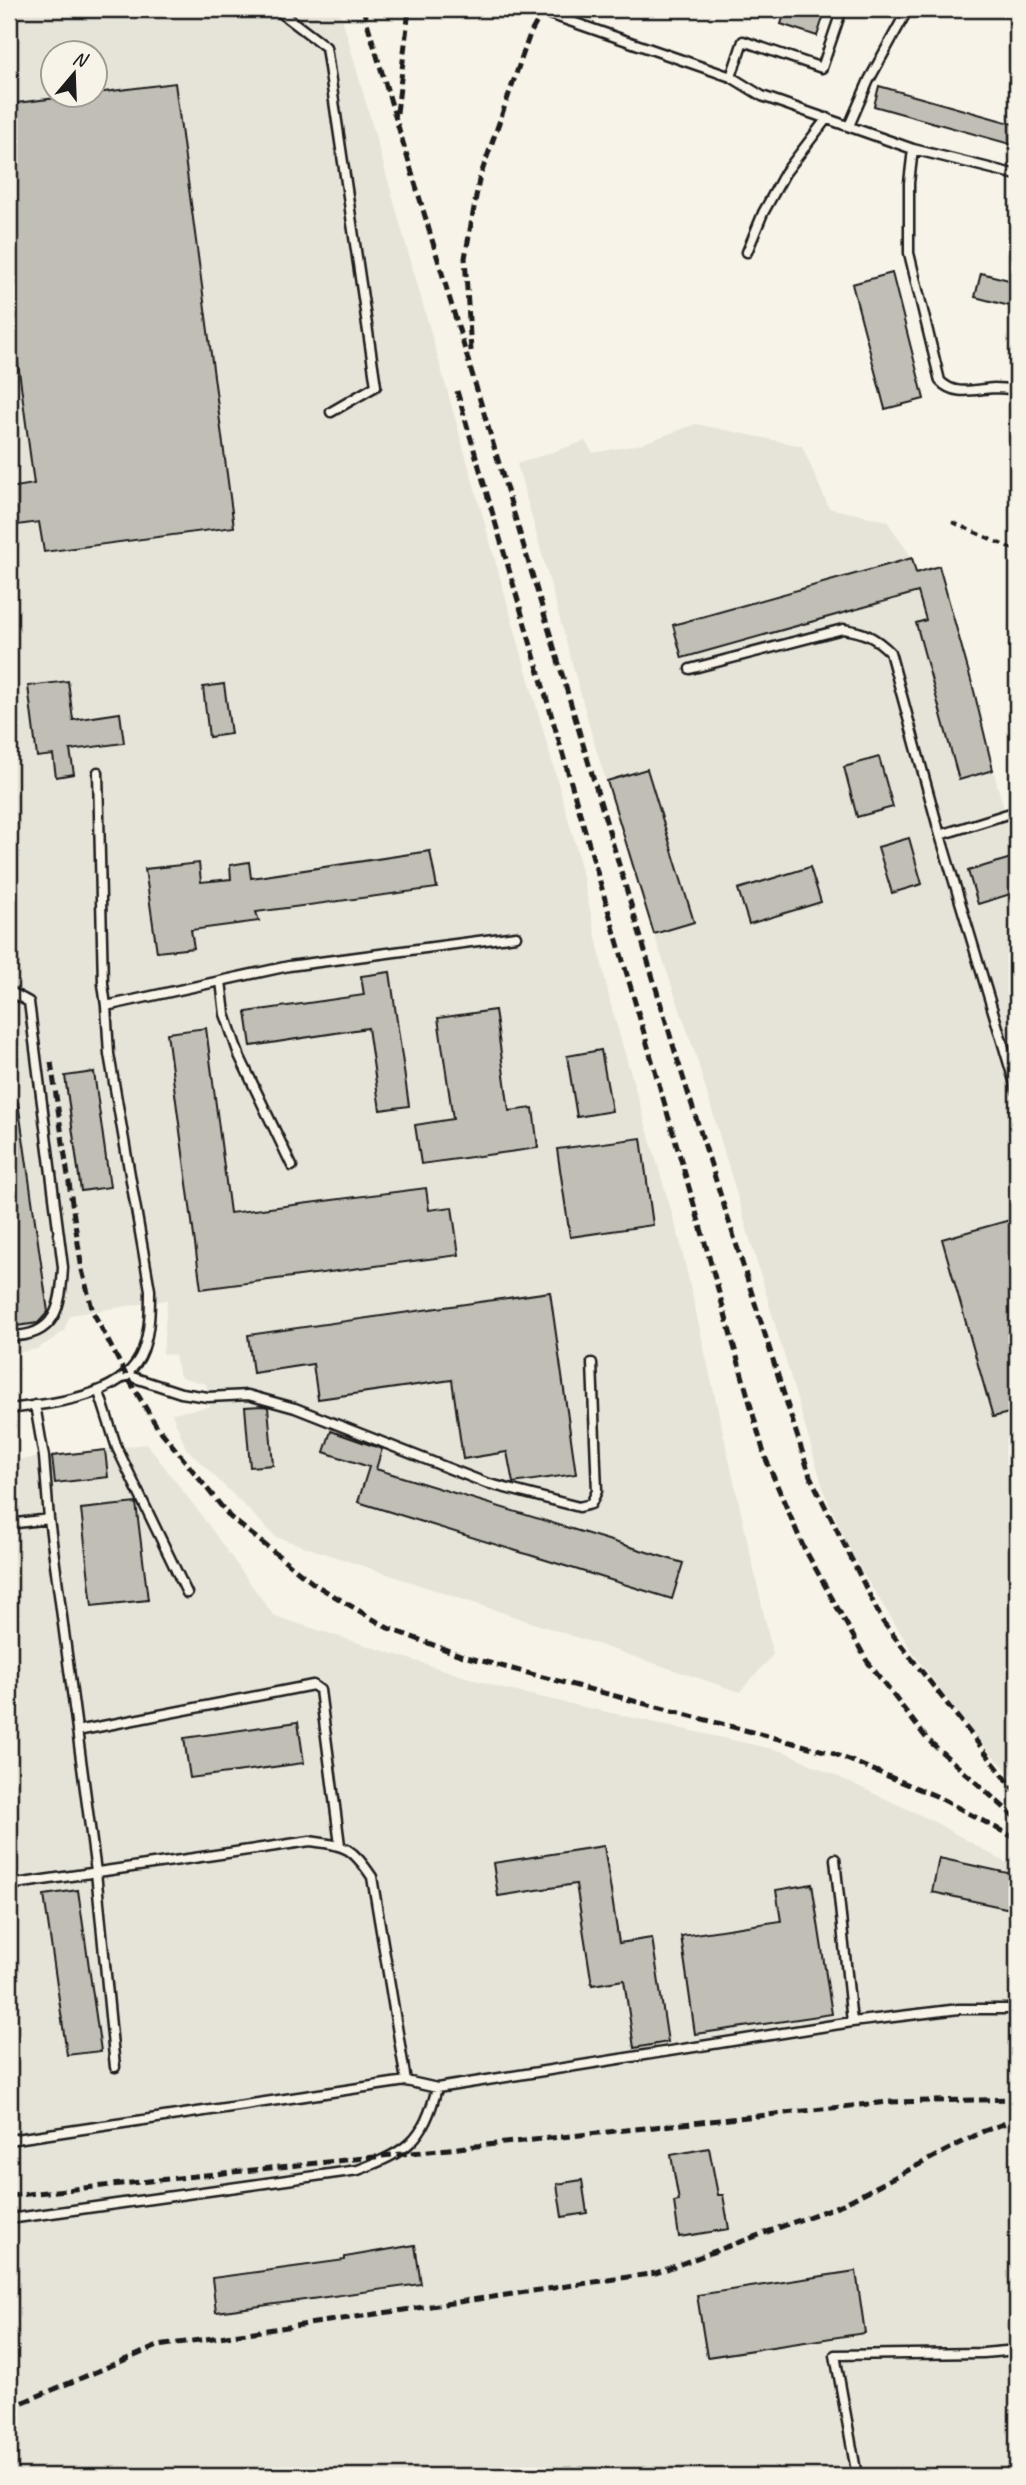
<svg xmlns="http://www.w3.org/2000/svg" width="1026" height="2485" font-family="Caveat,sans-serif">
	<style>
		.built { fill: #e6e3d9; fill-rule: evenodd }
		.building { fill: #c0beb5; stroke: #1c1c1c; stroke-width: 2 }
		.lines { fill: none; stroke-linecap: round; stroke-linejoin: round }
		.lane-casing { stroke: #1c1c1c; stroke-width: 13 }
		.path { stroke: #1c1c1c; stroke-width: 3.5; stroke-dasharray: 7 5; stroke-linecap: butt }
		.lane { stroke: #f7f3e8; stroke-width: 8 }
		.rail { stroke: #1c1c1c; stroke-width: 5; stroke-dasharray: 10 5; stroke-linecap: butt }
	</style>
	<rect width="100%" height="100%" fill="#f7f3e8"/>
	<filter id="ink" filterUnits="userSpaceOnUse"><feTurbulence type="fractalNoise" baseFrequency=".0143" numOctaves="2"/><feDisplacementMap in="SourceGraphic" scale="14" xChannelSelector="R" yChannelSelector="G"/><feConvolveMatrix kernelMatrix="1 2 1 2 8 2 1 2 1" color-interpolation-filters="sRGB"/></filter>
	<g filter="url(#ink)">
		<path class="built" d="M9 9H337L342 18 577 850 611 1006 680 1241 773 1655 740 1692 276 1537 186 1448 172 1413 210 1407 206 1384 180 1377 175 1355 163 1354 167 1300 70 1315 64 1331 53 1339 37 1349 9 1354ZM52 52H94V94H52Z
			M696 424 802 446 829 508 887 521 912 558 916 573 939 566 974 691 997 784 1012 835 1017 833V1780L971 1733 912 1651 864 1575 847 1544 825 1494 696 1056 654 934 595 746 517 464 585 441 593 453 641 444Z
			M147 1444 196 1508 274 1616 504 1689 785 1752 933 1821 1017 1869V2476H9V1461Z"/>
		<path class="building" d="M786 9H826L817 36 781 24Z
			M175 83 234 527 44 552 39 522 9 526V488L34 484 9 295V104Z
			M879 86 1017 125V146L874 106Z
			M892 273 924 399 885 409 852 284Z
			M981 273 1017 282V308L975 297Z
			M912 558 916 573 939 566 974 691 993 770 959 780 916 623 926 620 918 592 682 658 673 625Z
			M68 681 73 720 120 713 124 743 70 750 74 774 56 777 53 755 37 757 28 686Z
			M224 684 231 734 209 737 203 687Z
			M879 757 893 807 857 817 844 767Z
			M647 769 694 922 654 934 607 781Z
			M909 838 922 884 892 893 878 847Z
			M430 851 437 888 256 912 259 921 191 930 194 948 157 952 145 869 199 863 201 882 231 879 230 865 249 862 251 878Z
			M1011 858 1017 879V892L978 904 968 871Z
			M810 867 821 902 749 924 738 889Z
			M390 972 409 1106 380 1110 368 1028 251 1046 246 1012 364 995 361 976Z
			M495 1010 509 1111 533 1108 538 1148 421 1164 415 1125 453 1119 438 1018Z
			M206 1028 230 1213 426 1188 429 1210 452 1207 459 1255 201 1289 167 1033Z
			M601 1050 612 1111 577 1117 567 1056Z
			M94 1072 110 1187 81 1191 65 1076Z
			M18 1102 48 1312 38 1323 9 1327V1103Z
			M641 1138 653 1225 570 1237 557 1149Z
			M1017 1218V1411L993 1417 942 1239Z
			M550 1292 576 1474 513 1483 507 1452 463 1459 452 1380 318 1399 313 1364 253 1373 248 1335Z
			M262 1406 268 1407 273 1465 250 1467 245 1407Z
			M331 1431 382 1449 376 1469 683 1563 672 1599 358 1502 369 1467 324 1452Z
			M105 1450 108 1477 55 1483 52 1456Z
			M136 1503 148 1600 92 1606 81 1509Z
			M298 1722 304 1763 190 1778 184 1738Z
			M604 1846 619 1943 652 1938 668 2042 634 2048 624 1980 592 1985 576 1884 498 1896 493 1863Z
			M939 1858 1017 1875 1015 1910 932 1892Z
			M812 1884 832 2014 695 2034 681 1936 781 1921 776 1890Z
			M78 1890 101 2051 67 2055 44 1895Z
			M709 2148 718 2195H723L729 2229 679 2237 674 2202 679 2201 671 2155Z
			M582 2180 587 2213 562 2217 557 2184Z
			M415 2245 421 2284 216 2312 212 2278 345 2260V2257Z
			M856 2271 865 2333 707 2357 697 2295Z"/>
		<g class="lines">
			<g class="lane-casing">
				<path id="lane" d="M276 9 326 47 376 386 331 412
					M535 9 731 77 743 41 822 68 842 9
					M731 77 762 96 913 149 1017 175
					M849 126 869 80 908 9
					M913 149 909 183V253L940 381C955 397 975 389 994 388 1002 388 1010 389 1017 390
					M747 252 763 213 785 173 827 118
					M690 669 843 629C864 632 875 637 890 652L940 835 1017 1091
					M98 772 103 984 106 1006
					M940 835 1017 811
					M221 981 225 1014 239 1055 292 1166
					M9 991 29 1002 63 1267C61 1307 56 1337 9 1336
					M126 1375 181 1393 208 1397 248 1395 295 1408 486 1483 579 1507 591 1504 597 1491 592 1363
					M99 1392 117 1448 187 1593
					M35 1405 44 1457 49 1519 96 1872 115 2067
					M9 1409C52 1403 126 1398 143 1350 150 1330 150 1310 150 1290L109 1054 106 1006 289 966 516 936
					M9 1524 49 1519
					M77 1731 313 1685 320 1690 340 1845
					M835 1859 852 2022
					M9 1885 310 1841C346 1846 351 1846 372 1877L406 2081
					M9 2140 406 2081 437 2088 852 2022 959 2009H1017
					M9 2219 358 2170C408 2151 423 2141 437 2088
					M857 2476 835 2355 983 2353 1017 2350"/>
			</g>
			<path class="path" d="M952 522 1017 551"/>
			<use href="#lane" class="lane"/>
			<path class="rail" d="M363 9 676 1055 810 1476 883 1622 1017 1793
				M397 113 409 9
				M471 351 465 258 479 180 530 34 544 9
				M457 391 704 1239 765 1457 803 1546 867 1661 927 1739 1017 1819
				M51 1062 82 1270 93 1312 126 1375 156 1425 230 1517 314 1584 388 1628 463 1656 832 1753 936 1796 1017 1839
				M9 2196 888 2102 1017 2099
				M9 2408 158 2346 656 2273 843 2204 984 2131 1017 2119"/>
		</g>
	</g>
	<rect width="1026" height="2485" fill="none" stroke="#f7f3e8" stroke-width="35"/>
	<rect x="18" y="18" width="991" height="2450" fill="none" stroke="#1c1c1c" stroke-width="2.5" filter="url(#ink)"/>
	<g transform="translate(74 74) rotate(19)"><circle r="33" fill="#f7f3e8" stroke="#9f9d96" stroke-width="2"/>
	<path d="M0-5L12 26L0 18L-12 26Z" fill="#1c1c1c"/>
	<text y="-10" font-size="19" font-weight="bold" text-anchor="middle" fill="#1c1c1c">N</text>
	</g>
</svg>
